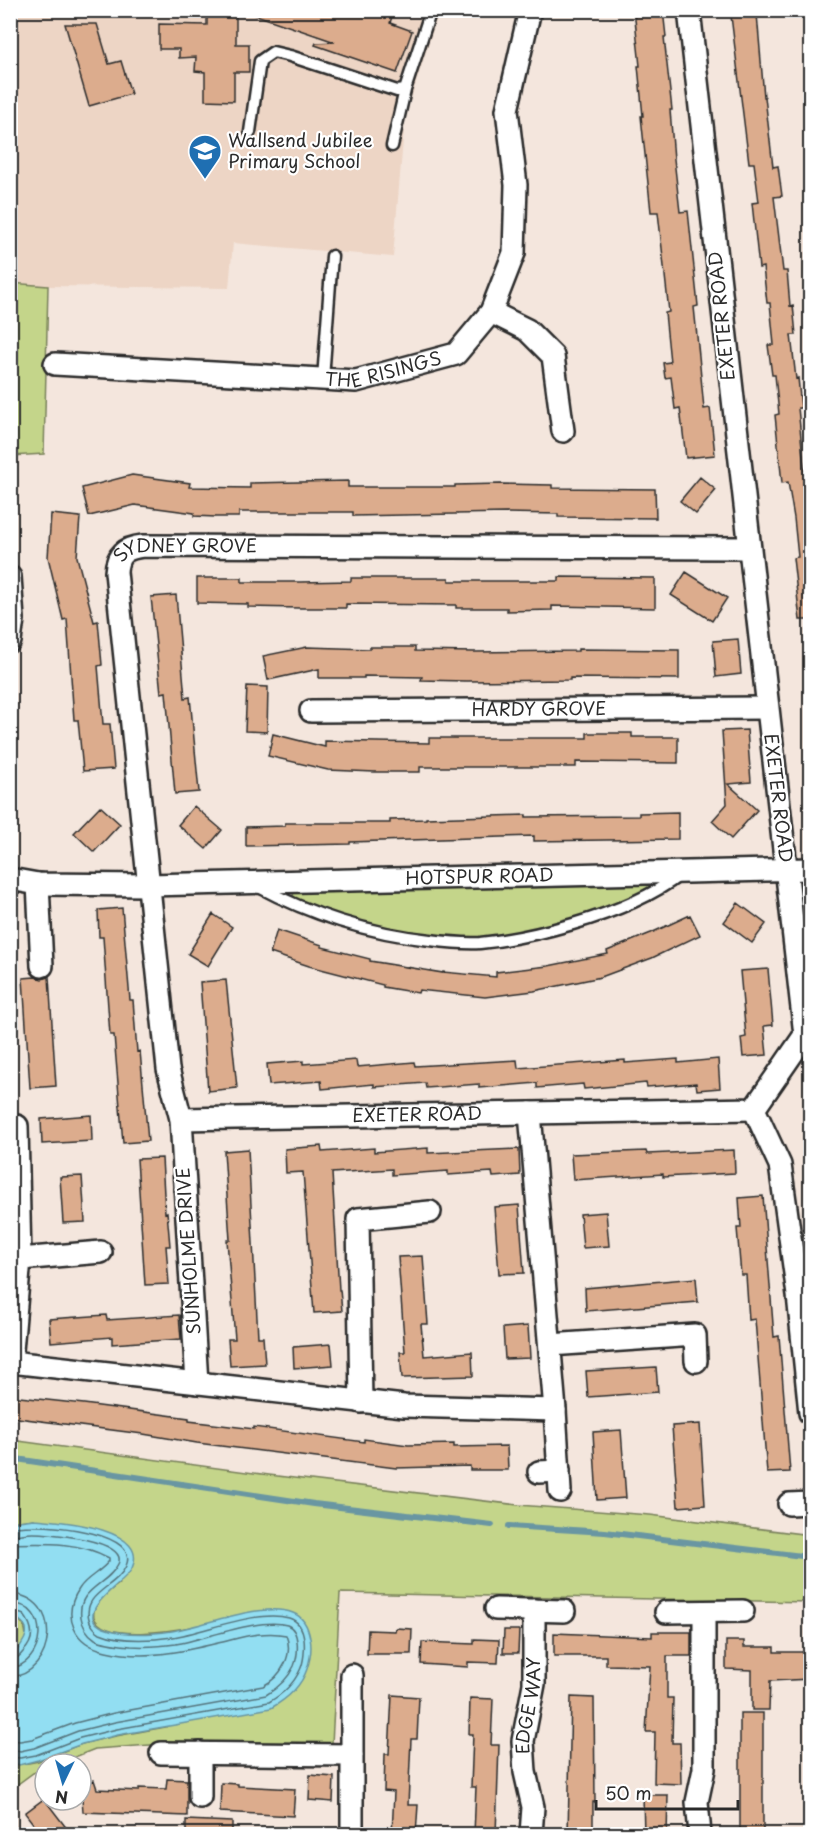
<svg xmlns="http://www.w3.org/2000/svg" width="821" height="1845" font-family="'Playpen Sans',sans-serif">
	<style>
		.built { fill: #edd5c5 }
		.green { fill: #c4d58a; stroke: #78805a; stroke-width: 1.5 }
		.water { fill: #92def2; stroke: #6996a2; stroke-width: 1.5 }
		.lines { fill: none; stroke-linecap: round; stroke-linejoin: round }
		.shore { stroke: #54737b; stroke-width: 1.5 }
		.stream { stroke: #6996a2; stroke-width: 6 }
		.building { fill: #dcac8d; stroke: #2b2b2b; stroke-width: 1.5 }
		.lane-casing { stroke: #2b2b2b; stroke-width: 15 }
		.street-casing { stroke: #2b2b2b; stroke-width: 26 }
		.lane { stroke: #fff; stroke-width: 10 }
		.street { stroke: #fff; stroke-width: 21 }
		.labels { text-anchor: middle; stroke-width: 4.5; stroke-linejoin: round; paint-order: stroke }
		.poi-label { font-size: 18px; fill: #2b2b2b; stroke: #fff; text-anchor: start }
		.street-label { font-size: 18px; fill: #2b2b2b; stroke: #fff }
	</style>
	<rect width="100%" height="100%" fill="#f4e6dd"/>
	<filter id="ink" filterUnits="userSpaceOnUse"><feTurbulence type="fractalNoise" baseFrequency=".0167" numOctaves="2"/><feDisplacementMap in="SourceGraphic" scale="12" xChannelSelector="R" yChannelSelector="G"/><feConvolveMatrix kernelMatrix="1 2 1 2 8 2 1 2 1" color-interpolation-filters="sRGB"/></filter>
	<g filter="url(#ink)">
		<path class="built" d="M10 11H439L405 117 393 257 233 243 229 288 48 286 11 283Z"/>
		<path class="green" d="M10 283 48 286 44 454 11 456Z
			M663 881C642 898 606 910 580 918 547 927 512 937 477 938 443 938 384 931 351 921 332 916 314 908 295 901L293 894 299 887Z
			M11 1440 269 1475 518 1505 650 1515 810 1535V1602L340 1593 332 1744H164L95 1749 57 1764H45V1769L33 1773 11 1789 10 1762C34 1769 60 1751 82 1744 110 1736 138 1732 166 1727L196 1626C176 1630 103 1643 94 1617 93 1611 95 1605 99 1600 104 1594 114 1588 120 1583L34 1519 11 1522Z
			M11 1616C23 1621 26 1626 26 1640L11 1657Z"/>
		<path class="water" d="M34 1519C56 1521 154 1527 131 1570 124 1583 70 1614 104 1628 124 1636 151 1634 172 1631 204 1626 262 1601 293 1613 304 1617 308 1627 310 1638 312 1647 310 1660 307 1669 301 1687 287 1699 271 1708L118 1735 82 1744 38 1760 19 1765 11 1762V1657C25 1642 37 1626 11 1616V1522Z"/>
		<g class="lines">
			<path class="shore" d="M10 1527C18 1527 26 1526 33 1526 53 1525 141 1533 126 1566 117 1587 82 1593 89 1619 90 1624 96 1631 100 1633 121 1642 151 1640 173 1637 206 1632 257 1609 289 1618 299 1621 303 1630 304 1639 305 1648 304 1662 300 1670 293 1685 283 1694 269 1702L117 1729 80 1738 36 1755 20 1758 10 1757
				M10 1535C18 1535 26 1533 33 1533 47 1533 130 1540 118 1564 108 1585 77 1588 81 1617 82 1625 87 1634 95 1639 105 1644 120 1645 131 1646 146 1647 161 1646 176 1644 206 1639 259 1617 287 1625 301 1630 298 1656 294 1666 288 1679 278 1688 266 1695L115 1722 78 1731 34 1748 20 1751 10 1749
				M10 1544C43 1543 79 1541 109 1558V1561C101 1572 86 1577 79 1589 71 1601 68 1614 74 1628 80 1642 92 1648 106 1651 144 1660 181 1652 218 1643 240 1638 263 1630 286 1635 294 1655 281 1677 263 1686L114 1713 75 1723 32 1739 20 1741 10 1740
				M10 1594C65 1596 55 1675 10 1677
				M10 1603C53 1605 44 1666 10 1668
				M10 1610 24 1615C34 1628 35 1640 23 1652 19 1657 17 1659 10 1660"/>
			<path class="stream" d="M10 1458 314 1504 492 1525
				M509 1526 605 1532 810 1557"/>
		</g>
		<path class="building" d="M207 10H236V44H249V72H234V101L205 100V72L195 71 196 57 179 58V49H159V24L207 25Z
			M250 10H385L393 13 390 23 412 31 397 73 315 45 316 43 335 42 250 13Z
			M634 10H663L666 37H664L672 110H670L674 159 680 212 688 211 698 306 694 307 699 356 704 409 710 408 715 455 686 458 680 408 675 409 671 377 665 378 663 363 670 362 665 313 669 312 658 212H651L641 116H643L638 66H640Z
			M757 14 764 97H765L773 167 778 166 782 196 774 197 783 271H787L790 306 793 305 796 335H791L796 379 798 378 801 408H798L806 486H810V620H800L793 558 798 557 794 518 788 482 782 483 775 415 779 414 775 375H772L768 345H774L770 303H767L763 267 759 268 752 203 759 202 754 163H749L731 16Z
			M65 24H97L109 64 121 61 131 94 89 106Z
			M132 475 190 483 189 487 250 488V483L348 481V487H455V485L501 484 552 485V488L655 489 656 518 558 517V514L506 513 353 516V512H239V517H216L194 516V513L135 505 89 516 82 488Z
			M700 477 716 490 696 514 680 501Z
			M51 514 80 517 77 557 94 622 98 621 102 665 98 666 103 724H110L114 769 83 771 78 720H74L67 619 63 620 48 557Z
			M686 572 727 598 712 621 671 595Z
			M559 577 655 578V608L552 606V610L507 611V608H456V605L346 604V608H300L248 607V604L197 603V578H242V582H300L351 581V578H449V581H559Z
			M176 595 185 698 190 697 199 792 175 794 166 692 161 693 151 597Z
			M738 639 741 674 716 677 713 641Z
			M307 647 370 649V647H415V651L475 652 578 651V649L679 650V679L570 678V680L466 681 421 680 422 677 364 676V678H319V669L268 680 263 656Z
			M247 686 268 687 267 732 245 731Z
			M747 730 751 782 728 784 757 810 731 839 712 821 727 804 722 731Z
			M587 733H632V737H678V763L576 762V767H420V772H375L328 770 268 756 273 734 325 747V741L429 743V738H587Z
			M100 806 120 824 94 852 74 833Z
			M194 806 222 830 206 849 178 825Z
			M678 812V839L534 841V836L350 842V844L246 846V827L285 826V823H390V820L426 819V818L526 815V817L639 816V813Z
			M738 903 766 924 752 943 724 922Z
			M122 908 130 1000H133L137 1052 140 1051 148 1141 123 1143 114 1035H110L103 937H99L98 910Z
			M213 914 232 927 208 966 188 954Z
			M690 915 700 935 652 958 601 977 534 991 485 997 419 990 418 993 383 987V985L309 966 270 953 277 930 322 945V947L370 959V961L443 973V972L496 977V972L548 966 608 954 607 951 651 933Z
			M768 969 773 1025 764 1026 767 1055 743 1057 741 1038 746 1037 740 971Z
			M35 977 42 979 49 977 56 1086 30 1088 23 978Z
			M226 980 237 1088 208 1091 200 982Z
			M678 1059V1063L718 1059 720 1088 697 1090 696 1083 647 1087 646 1083 584 1089 583 1084 537 1088V1083L479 1088V1084L426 1088 425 1083 374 1087V1084L322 1089 321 1081 269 1085 267 1064 303 1061V1064L356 1060 357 1067 414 1062 415 1066 517 1060 518 1068 625 1060V1063Z
			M91 1115 92 1141 42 1144 41 1119Z
			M321 1146 322 1152 374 1148V1152L428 1148V1153L519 1149 520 1175 493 1177 492 1172 448 1175V1171L392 1175V1169L332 1173 339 1290H340L342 1311 314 1313 303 1172 286 1173 285 1149Z
			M248 1149 258 1337H263L265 1364 230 1366 228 1339H235L227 1240H230L224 1151Z
			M734 1150 735 1173 663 1177V1174L573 1180 571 1154 646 1151 647 1154Z
			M162 1158 165 1213 167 1212 170 1246H166L169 1284 145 1285 137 1159Z
			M82 1176 85 1222 63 1223 60 1177Z
			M763 1196 774 1337 779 1336 790 1472 767 1473 755 1319 749 1320 746 1275H741L737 1228H741L739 1198Z
			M519 1205 524 1273 499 1274 494 1207Z
			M606 1212 609 1246 583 1248 580 1214Z
			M423 1256 428 1324H421L424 1356 472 1352 473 1376 402 1378 400 1352H405L398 1257Z
			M696 1278 698 1302 586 1311 585 1288Z
			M106 1315 107 1320 179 1315 181 1339 112 1344V1337L51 1342 49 1319Z
			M528 1326 530 1358 505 1359 503 1328Z
			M331 1344 333 1365 294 1368 293 1347Z
			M656 1367 658 1392 588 1397 586 1371Z
			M10 1396 84 1404 189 1418V1421L254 1429V1427L364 1442V1439L408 1445 454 1444V1447L507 1446 508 1470H470V1466L396 1468 197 1443 143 1434 10 1417Z
			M700 1424 705 1505 678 1507 672 1426Z
			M621 1430 626 1498 597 1500 593 1432Z
			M396 1628 412 1629 411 1654H367L368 1630 395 1631Z
			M504 1630H519L518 1653H503Z
			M652 1632H691V1656H667V1698H673L672 1743H680L681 1784 654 1783 655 1732H646L650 1666 606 1665V1656H554V1633L652 1637Z
			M474 1639 499 1640 498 1663 468 1662V1667L421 1664 422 1642 474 1644Z
			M726 1641H744V1647H774V1652H810V1679L770 1681 769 1710H752V1670L726 1669Z
			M392 1695 419 1697 417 1739H411L408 1805H418L416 1834H392L394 1792 384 1791 385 1754H389Z
			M571 1697 594 1698 595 1802H593V1829H590V1834H568Z
			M470 1698 493 1699 491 1745H499L496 1834H474L476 1787H471L473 1734H469Z
			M740 1713H763V1834H740Z
			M310 1775 334 1777 333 1802 309 1800Z
			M167 1779 187 1780V1816L83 1812 81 1785 94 1780 97 1789 139 1791V1788L166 1789Z
			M221 1783 238 1784V1786L295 1789 293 1816 220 1812Z
			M643 1795H668L667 1834H644Z
			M45 1798V1800L71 1834H41L25 1813Z
			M186 1820 232 1822V1834H186Z"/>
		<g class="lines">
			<g class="lane-casing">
				<path id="lane" d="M250 132 260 61 273 52 290 56 397 91 405 90 431 10
					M392 146 405 90
					M323 379 332 256
					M257 886C311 915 368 933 430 940 446 942 463 944 480 943 511 940 542 933 573 924 611 913 648 899 680 875"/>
			</g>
			<g class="street-casing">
				<g id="street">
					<path d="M491 312 527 330 553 356 563 431"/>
					<path id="s1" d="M55 364 356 381 456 354 491 312 514 253 516 185 507 110 530 10"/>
					<path d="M10 577 13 619 10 641"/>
					<path id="s2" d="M311 711 766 708"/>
					<path id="s3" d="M10 879 38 884 148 885 810 869"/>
					<path d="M38 884 42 966"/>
					<path d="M754 1109 780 1165 798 1295 810 1413"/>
					<path id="s4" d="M181 1119 754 1109 805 1035 689 10"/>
					<path d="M17 1126 20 1259 11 1362 404 1406 555 1410 530 1113"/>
					<path d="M20 1259 101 1252"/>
					<path d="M550 1345 695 1335 696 1361"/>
					<path id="s5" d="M197 1383 181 1119 168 1069 116 572C117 554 125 548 143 546L748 548"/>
					<path d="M361 1402 358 1219 430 1212"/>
					<path d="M555 1410 560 1491"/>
					<path d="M539 1472 559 1471"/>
					<path d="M789 1504 810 1503"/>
					<path d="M496 1609 564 1611"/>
					<path d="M666 1612 743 1611"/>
					<path d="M161 1753 352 1755"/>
					<path d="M200 1797V1753"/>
					<path d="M352 1834V1675"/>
					<path id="s6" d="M531 1834 533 1807 525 1772 523 1741 534 1684V1610"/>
					<path d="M700 1834 697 1802 704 1769V1612"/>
				</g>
			</g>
			<use href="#lane" class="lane"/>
			<use href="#street" class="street"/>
		</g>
	</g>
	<defs>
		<g id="school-pin" transform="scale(1.725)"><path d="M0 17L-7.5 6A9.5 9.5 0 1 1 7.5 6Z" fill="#1f6fb2" stroke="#fff"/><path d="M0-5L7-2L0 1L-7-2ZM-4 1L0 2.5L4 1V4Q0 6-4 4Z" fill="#fff"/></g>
	</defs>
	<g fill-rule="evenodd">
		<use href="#school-pin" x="205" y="151"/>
	</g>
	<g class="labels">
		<g class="poi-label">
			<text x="228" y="147">Wallsend Jubilee<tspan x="228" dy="21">Primary School</tspan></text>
		</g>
		<g class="street-label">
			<text transform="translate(722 316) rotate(-96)" y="6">EXETER ROAD</text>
			<text dy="6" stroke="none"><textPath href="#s1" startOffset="330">THE RISINGS</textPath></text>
			<text dy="6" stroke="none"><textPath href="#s5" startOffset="900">SYDNEY GROVE</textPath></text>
			<text dy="6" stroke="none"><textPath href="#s2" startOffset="228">HARDY GROVE</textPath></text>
			<text transform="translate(778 798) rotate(83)" y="6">EXETER ROAD</text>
			<text dy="6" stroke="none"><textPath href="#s3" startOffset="470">HOTSPUR ROAD</textPath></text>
			<text dy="6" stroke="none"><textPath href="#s4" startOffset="236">EXETER ROAD</textPath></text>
			<text transform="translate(189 1251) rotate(-94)" y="6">SUNHOLME DRIVE</text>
			<text dy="6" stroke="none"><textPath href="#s6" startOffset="130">EDGE WAY</textPath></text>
		</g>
	</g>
	<rect width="821" height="1845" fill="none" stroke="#fff" stroke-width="36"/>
	<rect x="18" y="18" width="785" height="1809" fill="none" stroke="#2b2b2b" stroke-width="2" filter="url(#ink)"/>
	<g transform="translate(63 1782) rotate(185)"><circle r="28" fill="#ffffff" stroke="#aaaaaa" stroke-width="1.5"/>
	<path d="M0-4.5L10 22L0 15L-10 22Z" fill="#1f6fb2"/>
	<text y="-9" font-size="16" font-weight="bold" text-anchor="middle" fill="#2b2b2b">N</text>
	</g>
	<path d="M596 1800v9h142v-9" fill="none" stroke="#2b2b2b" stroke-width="3"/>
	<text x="605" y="1800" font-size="18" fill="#2b2b2b" stroke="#ffffff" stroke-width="4.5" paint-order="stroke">50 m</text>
</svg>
